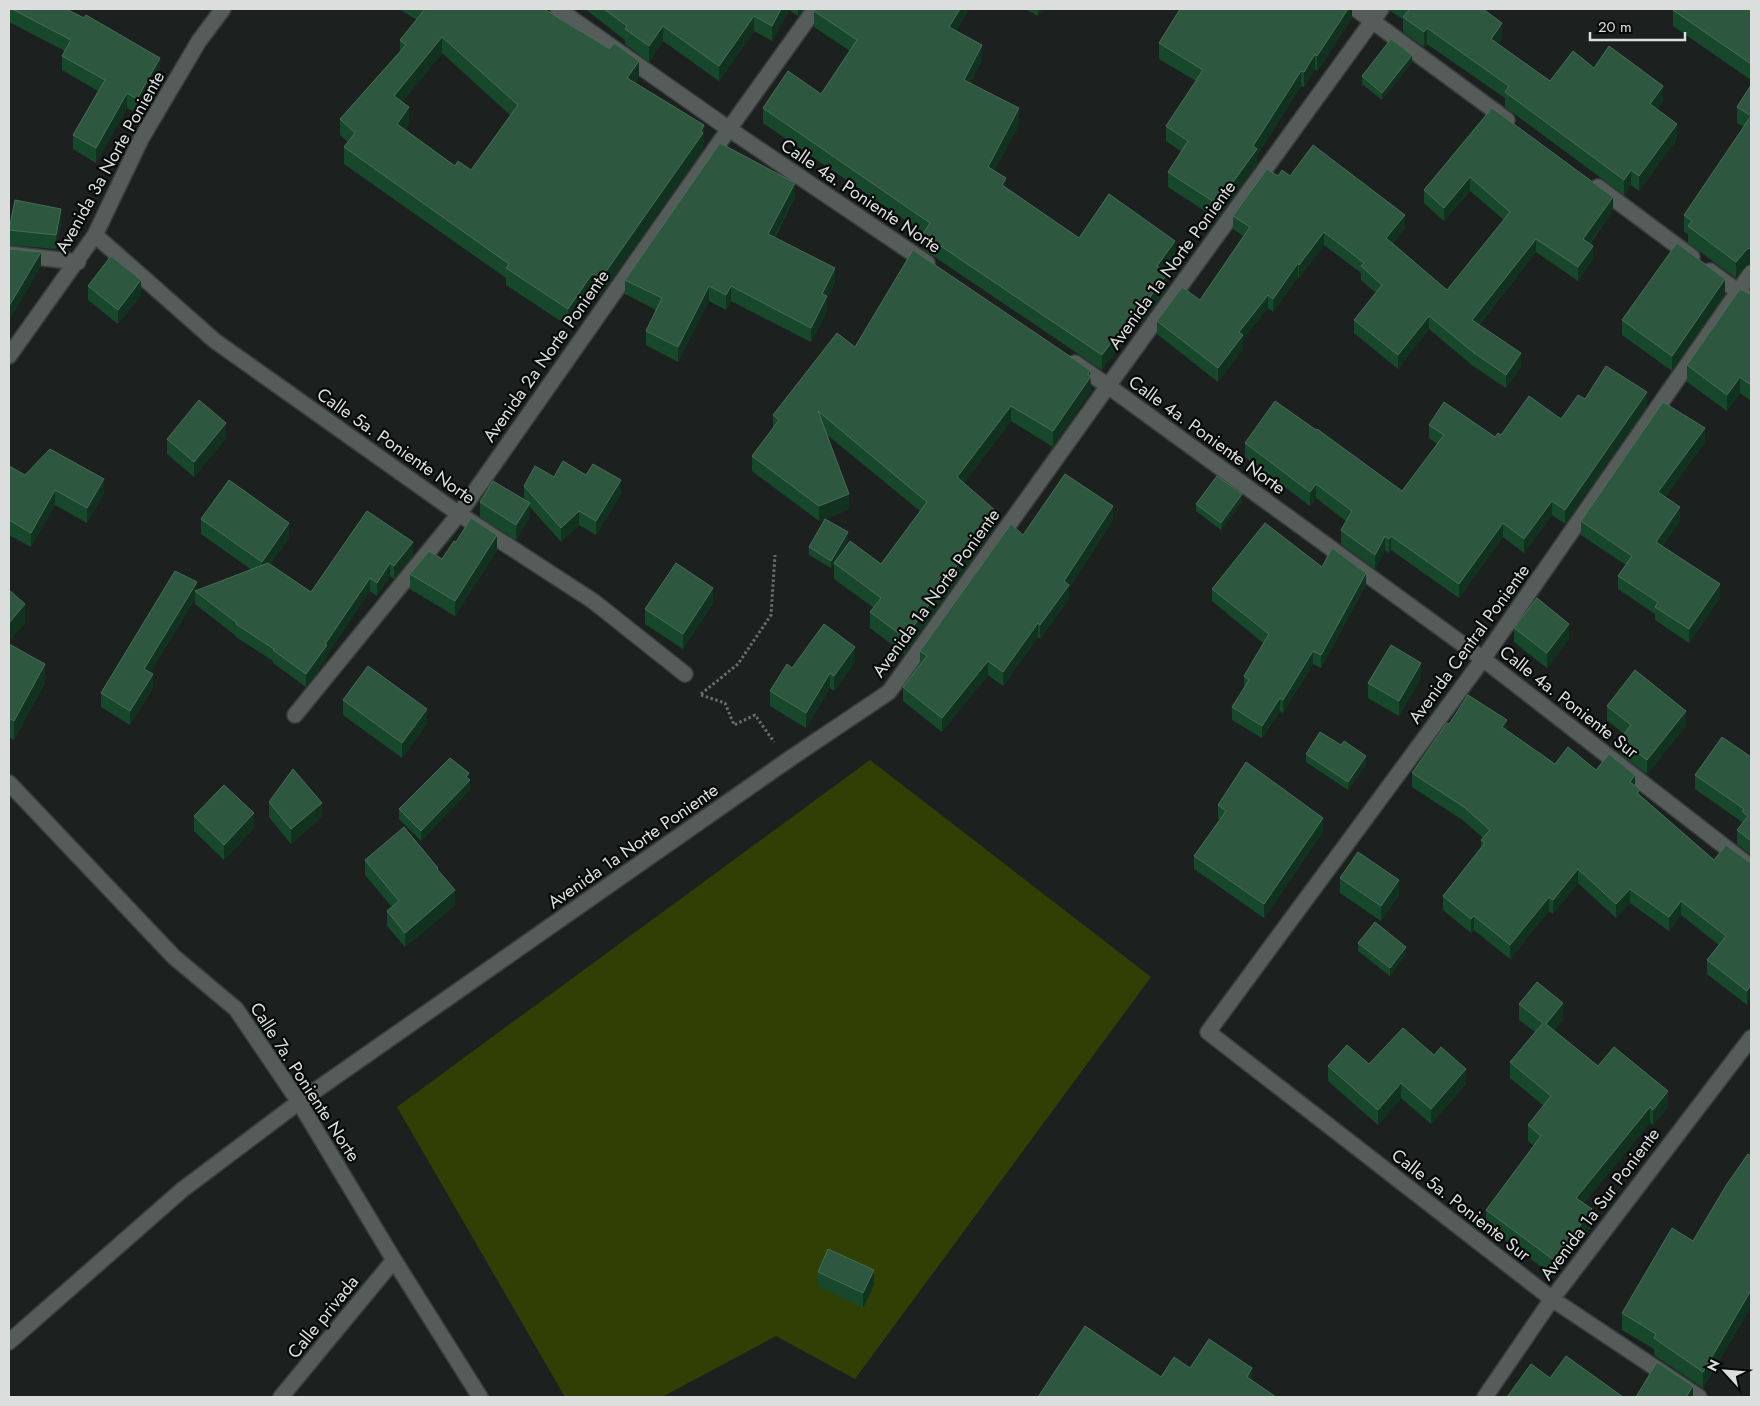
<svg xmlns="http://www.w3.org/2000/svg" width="1760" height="1406" font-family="Jost,sans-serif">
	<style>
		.grass { fill: #304005 }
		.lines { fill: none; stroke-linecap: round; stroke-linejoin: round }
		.minor-casing { stroke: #393e3d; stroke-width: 18 }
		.path { stroke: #696e6d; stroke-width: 3; stroke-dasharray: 2.5 2.5; stroke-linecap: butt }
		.minor { stroke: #565c5a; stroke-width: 15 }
		.wall { fill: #18482c; fill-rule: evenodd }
		.shaded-wall { fill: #11321f }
		.building { fill: #2d583f; stroke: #486d58; fill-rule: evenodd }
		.labels { text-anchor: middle; stroke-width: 4.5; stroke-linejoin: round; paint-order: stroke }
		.street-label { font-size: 18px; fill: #dbdedd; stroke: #080a0a }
	</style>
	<rect width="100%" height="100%" fill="#1c2120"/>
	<path class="grass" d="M870 760 1151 977 855 1379 776 1336 662 1397H565L397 1107Z"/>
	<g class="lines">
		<g class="minor-casing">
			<path id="minor" d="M558 9 729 129 927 263
				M1356 9 1507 120
				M1598 187 1692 257
				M95 235 215 341 459 514 593 601 685 674
				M9 254 78 262
				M1710 271 1751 301
				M9 356 95 235 141 139 199 41 223 9
				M1075 363 1108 386 1483 659 1751 867
				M295 715 459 514 729 129 815 9
				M9 783 174 957 236 1009 299 1102 394 1260 480 1397
				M9 1342 182 1190 299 1102 788 760 889 692 1108 386 1381 9
				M281 1397 394 1260
				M1485 1397 1552 1299 1751 1038
				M1699 1397 1552 1299 1208 1032 1483 659 1751 273"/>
		</g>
		<path class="path" d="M701 694 738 664 771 615 775 555
			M701 695 725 703 734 725 755 715 774 742"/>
		<use href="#minor" class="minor"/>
	</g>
	<path class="wall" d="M9 9H66L160 73 137 113 127 108 96 163 73 149V135L98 91 62 70V56L65 51 9 22Z
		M399 9H544L639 77 635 83 704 141 703 143V149L607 286 600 296 592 291 568 326 506 285V278L344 164V147L348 142 340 135V119L400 51V40L417 20ZM442 53 510 115 471 170 455 166 405 129 409 123 402 102Z
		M585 9H804L798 16 789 10 772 41 754 31 719 81 663 41 649 62 625 44V40Z
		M816 9H969L956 31 982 60 970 83 1019 124 994 171 1006 188 1079 238 1175 256 1164 272 1167 289 1142 323 1139 320 1102 370 923 249 924 233 763 123V108L821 94 850 51 814 27V11Z
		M1025 9H1042L1038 16Z
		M1352 9V18L1317 71 1315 69 1304 87 1301 86 1257 155V164L1217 219 1168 187V172L1181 151 1166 141V126L1196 81 1159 59V43Z
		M1390 9H1483L1502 38 1498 44 1550 81 1594 68 1663 101 1657 109 1677 139 1639 191 1631 185 1624 195 1505 107V98L1427 44 1424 47 1403 32V19L1390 11Z
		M1751 9V80L1673 26V10Z
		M1412 62 1382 100 1362 84V76Z
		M1751 85V264L1747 265 1736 278 1688 243V234L1684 232V215L1744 127 1737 123V107Z
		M1492 108 1613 210 1590 244 1593 259 1578 281 1536 252 1479 325 1521 367 1506 388 1473 366 1429 329 1398 369 1354 333V320L1376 293 1361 280V273L1324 245 1299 278 1298 277 1273 312 1268 308 1243 339V349L1218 382 1157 334V321L1200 300 1243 236 1233 229V216L1278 176H1290L1405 228 1393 243 1447 290 1504 220 1470 191 1444 221 1424 203V190Z
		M795 198 775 237 835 282 827 298V311L811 342 731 301 726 310 709 301 678 362 646 345V331L656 310 625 294V280Z
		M61 224 56 249 9 245V230Z
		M88 286 141 295 118 324 88 300Z
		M1725 294 1672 371 1622 335V320Z
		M1750 294H1751V401L1740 393 1727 411 1687 382V365Z
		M855 347 1090 375 1091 391 1053 447 1011 421 964 483 996 526 905 654 870 628V612L874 608 834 579V563L881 564 920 511 826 434 849 509 825 519 848 539 831 568 809 555V547L825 519 819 521 752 471V456L773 428V415Z
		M1585 399 1647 406 1565 524 1552 515 1524 553 1503 537 1459 598 1391 550 1389 553 1385 550 1375 569 1341 544V530L1346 521 1316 498 1310 506 1245 457V443L1402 491 1437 444 1429 438V425L1495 437 1561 419Z
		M226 438 194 477 167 454V439Z
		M1705 442 1665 497 1680 521 1662 546 1720 598 1689 643 1655 620V614L1618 589V576L1626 565 1581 535V521Z
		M9 466 25 475 104 493 87 523 55 505 31 547 9 535Z
		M586 475 621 494 596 535 579 525 561 542 530 507V517L516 540 480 517V502L524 499V486L554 477Z
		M1242 502 1221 530 1196 511V504Z
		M367 511 413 555 394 579 390 576 377 596 370 591 327 655V658L306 687 273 663V661L236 637V636L195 604V599L150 673 153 688 130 725 101 707V693L175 571 197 590 252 570 201 534V519L289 538 270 564 311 592Z
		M1113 520 1069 588V599L1040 639 1038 637 1003 686 988 675 942 732 903 701V687L920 665V651L1023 535Z
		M456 542 497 550 455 616 410 589V574L442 559Z
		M1322 567 1366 585 1321 668 1313 664 1283 713 1280 711 1262 738 1232 720V707L1244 688V676L1263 643 1212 601V589Z
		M713 603 683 649 645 624V609Z
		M1514 628 1569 638 1547 668 1514 642Z
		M9 644 45 683 14 740 9 737Z
		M855 662 834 691 830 688 806 728 770 706V691L792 668Z
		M1421 678 1399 716 1368 698V683Z
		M343 700 427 724 402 758 343 715Z
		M1607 706 1686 726 1647 774 1620 754V739L1624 734 1607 720Z
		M1449 724 1507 731 1555 764 1596 770 1635 786 1640 795 1714 860 1749 862 1747 1005 1707 974V960L1719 945 1681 915 1669 931 1630 903 1616 918 1578 883 1553 914 1549 911 1510 959 1474 930 1471 933 1443 910V896L1481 847V840L1483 838 1464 821 1412 787V773Z
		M1306 754 1366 764 1348 790 1306 762Z
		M1751 757V855L1737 844V830L1742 823V822L1695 789V775Z
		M469 780 470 790 421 841 399 819V809Z
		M269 802 322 817 291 844 269 817Z
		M1218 805 1323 832 1264 918 1194 869V856L1220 820 1218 819Z
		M194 816 254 828 224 860 194 831Z
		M365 860 438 870 455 905 405 947 387 926V911L392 907 365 875Z
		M1340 878 1399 895 1381 921 1340 893Z
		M1358 943 1406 954 1390 976 1358 951Z
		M1519 1004 1563 1019 1554 1030 1598 1066 1668 1107 1653 1125 1650 1123 1584 1203 1592 1225 1555 1277 1486 1226V1210L1534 1146 1528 1141V1125L1544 1106 1510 1078V1062L1535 1032 1519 1020Z
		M1369 1064 1466 1084 1431 1124 1401 1098 1378 1125 1328 1081V1066Z
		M1751 1156V1308H1750L1703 1388 1654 1355V1349L1622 1330V1313L1693 1241Z
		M818 1272 874 1285 863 1308 818 1286Z"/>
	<path class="shaded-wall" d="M781 9H789V10L772 41V26Z
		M798 9H804L798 16Z
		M960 9H969L949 42V27Z
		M1038 9H1042L1038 16Z
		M1347 9H1352V18L1317 71V56Z
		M754 16V31L719 81V66Z
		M1502 23V38L1491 54V39Z
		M663 26V41L649 62V46Z
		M1427 28V44L1424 47V32Z
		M442 37V53L394 112V96Z
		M982 45V60L964 95V80Z
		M1315 54V69L1304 87V72Z
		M1412 55V62L1382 100V93Z
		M160 58V73L137 113V99Z
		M639 61V77L627 95V78Z
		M1301 71V86L1257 155V164L1217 219V204L1253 146Z
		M1663 86V101L1650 119V104Z
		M127 93V108L96 163V148Z
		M409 107V123L397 140V124Z
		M1019 108V124L988 182V167Z
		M1677 124V139L1639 191V176Z
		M704 125V141L703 143V149L600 296V280Z
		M1631 170V185L1624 195V180Z
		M1470 177V191L1444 221V208Z
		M1006 178V194L1002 185Z
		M795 183V198L768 248V234Z
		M1613 197V210L1583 252V239Z
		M61 209V224L56 249V235Z
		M1405 215V228L1386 251V238Z
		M1324 232V245L1299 278V265Z
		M1536 239V252L1472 333V320Z
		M1175 241V256L1157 282V266Z
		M1593 246V259L1578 281V267Z
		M1751 248V264L1747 265 1736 278V262L1747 249Z
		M41 252V267L9 321V306Z
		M1298 263V277L1273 312V299Z
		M835 268V282L827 298V311L811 342V328L822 294Z
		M592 274V291L568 326V309Z
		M1167 274V289L1142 323V308Z
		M1725 279V294L1672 371V356Z
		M141 280V295L118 324V310Z
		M709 286V301L678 362V347Z
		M731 286V301L726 310V295Z
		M1268 295V308L1243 339V349L1218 382V368L1239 332Z
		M1139 305V320L1102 370V355Z
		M1429 316V329L1398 369V355Z
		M1521 353V367L1506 388V375Z
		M1090 370 1091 391 1053 447V431Z
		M1740 377V393L1727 411V395Z
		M1647 392V406L1565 524V510Z
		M1011 406V421L957 493V477Z
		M226 423V438L194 477V462Z
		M1705 428V442L1658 506V492Z
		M104 479V493L87 523V508Z
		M621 480V494L596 535V521Z
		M1316 484V498L1310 506V492Z
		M55 490V505L31 547V533Z
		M849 494V509L819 521V506Z
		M1242 494V502L1221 530V523Z
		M1552 501V515L1524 553V539Z
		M530 503V517L516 540V525Z
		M1113 506V520L1069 588V599L1040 639V625L1064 581Z
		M1680 507V521L1656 556V542Z
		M579 511V525L561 542V528Z
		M996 511V526L905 654V638Z
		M289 523V538L262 577V562Z
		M1503 523V537L1459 598V584Z
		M848 532V539L831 568V561Z
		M497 535V550L455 616V601Z
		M1385 536V550L1375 569V555Z
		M1391 536V550L1389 553V539Z
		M413 542V555L394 579V566Z
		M390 563V576L377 596V583Z
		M1366 573V585L1321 668V655Z
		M370 578V591L327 655V658L306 687V674Z
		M197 582V592L195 591V599L144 683V669Z
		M1720 584V598L1689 643V629Z
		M713 588V603L683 649V634Z
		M25 604V623L9 642V623Z
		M1038 623V637L1003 686V672Z
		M1569 624V638L1547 668V653Z
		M855 647V662L834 691V676Z
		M1313 651V664L1283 713V700Z
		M988 661V675L942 732V718Z
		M1421 663V678L1399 716V701Z
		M45 664V683L14 740V721Z
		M830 673V688L806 728V713Z
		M153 674V688L130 725V711Z
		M1280 698V711L1262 738V726Z
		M427 709V724L402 758V743Z
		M1686 711V726L1647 774V760Z
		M1507 720V734L1502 727Z
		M1366 756V764L1348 790V782Z
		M469 773 470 790 421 841V831Z
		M1635 775V789L1630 782Z
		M322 803V817L291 844V829Z
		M254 813V828L224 860V845Z
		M1323 818V832L1264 918V904Z
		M1578 869V883L1553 914V900Z
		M1399 880V895L1381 921V906Z
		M1630 889V903L1616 918V904Z
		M455 890V905L405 947V933Z
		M1549 897V911L1510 959V945Z
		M1681 901V915L1669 931V917Z
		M1474 916V930L1471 933V919Z
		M1406 947V954L1390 976V968Z
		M1751 984V998L1747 1005V991Z
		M1563 1003V1019L1546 1040V1024Z
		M1466 1069V1084L1431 1124V1109Z
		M1401 1083V1098L1378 1125V1110Z
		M1668 1091V1107L1653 1125V1110Z
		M1650 1107V1123L1576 1213V1198Z
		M1592 1209V1225L1555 1277V1261Z
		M874 1270V1285L863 1308V1293Z
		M1750 1292V1308L1703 1388V1372Z
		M1252 1368V1389L1247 1377Z
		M1693 1386V1397H1686Z"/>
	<path class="building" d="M12 9H66L84 18 86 15 160 58 137 99 127 93 96 148 73 135 105 80 62 56 71 40Z
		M425 9H544L610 49 614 43 639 61 627 78 704 125 701 131 703 133 607 270 600 280 592 274 568 309 506 268 509 264 344 147 355 133 340 119 406 45 400 40ZM442 37 518 105 471 170 458 161 455 166 397 124 409 107 394 96Z
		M604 9H781L772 26 754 16 719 66 663 26 649 46 625 29 627 26Z
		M816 9H960L949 27 982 45 964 80 1019 108 988 167 1006 178 1002 185 1079 238 1109 194 1175 241 1157 266 1167 274 1142 308 1139 305 1102 355 923 234 930 223 763 108 788 71 821 94 857 40 814 11Z
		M1180 9H1348L1317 56 1315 54 1304 72 1301 71 1253 146 1257 149 1217 204 1168 172 1188 141 1166 126 1203 70 1159 43Z
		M1410 9H1483L1502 23 1491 39 1550 81 1573 51 1594 68 1609 46 1663 86 1650 104 1677 124 1639 176 1631 170 1624 180 1505 92 1509 86 1427 28 1424 32 1403 17Z
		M1674 9H1751V64L1673 10Z
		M1391 39 1412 55 1382 93 1362 76Z
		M1751 85V116L1737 107Z
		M1492 108 1613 197 1583 239 1593 246 1578 267 1536 239 1472 320 1521 353 1506 375 1473 352 1429 316 1398 355 1354 320 1382 285 1361 266 1364 263 1324 232 1299 265 1298 263 1273 299 1268 295 1239 332 1243 335 1218 368 1157 321 1182 287 1200 300 1250 227 1233 216 1267 169 1278 176 1282 170 1290 176 1313 145 1405 215 1386 238 1447 290 1510 212 1470 177 1444 208 1424 190Z
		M1751 116V248L1747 249 1736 262 1688 226 1692 221 1684 215Z
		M720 143 795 183 768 234 835 268 822 294 827 296 811 328 731 286 726 295 709 286 678 347 646 331 662 298 625 280Z
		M15 200 61 209 56 235 9 230Z
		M1677 243 1725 279 1672 356 1622 320Z
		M9 249 41 252 9 306Z
		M913 250 1090 370 1088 374 1091 376 1053 431 1011 406 957 477 996 511 905 638 870 612 881 598 834 563 850 541 881 564 927 502 818 411 849 494 819 506 752 456 779 420 773 415 837 333 855 347Z
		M111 256 141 280 118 310 88 286Z
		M1740 289 1750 294H1751V385L1740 377 1727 395 1687 365Z
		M1606 366 1647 392 1565 510 1552 501 1524 539 1503 523 1459 584 1391 536 1389 539 1385 536 1375 555 1341 530 1352 511 1316 484 1310 492 1245 443 1275 401 1316 430 1317 429 1402 491 1444 435 1429 425 1444 402 1495 437 1498 433 1501 435 1529 396 1561 419 1578 395 1585 399Z
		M199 400 226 423 194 462 167 439Z
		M1663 402 1705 428 1658 492 1680 507 1656 542 1720 584 1689 629 1655 607 1658 602 1618 576 1632 556 1581 521Z
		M50 449 104 479 87 508 55 490 31 533 9 520V466L25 475Z
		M563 461 586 475 593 464 621 480 596 521 579 511 561 528 524 486 535 466 554 477Z
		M1065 474 1113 506 1064 581 1069 585 1040 625 1038 623 1003 672 988 661 942 718 903 687 927 656 920 651 1011 524 1023 535Z
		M1217 476 1242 494 1221 523 1196 504Z
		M229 480 289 523 262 562 201 519Z
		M493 481 530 503 516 525 480 502Z
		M367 511 413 542 394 566 390 563 377 583 370 578 325 644 327 645 306 674 273 650 274 649 236 624 237 623 195 591 268 563 311 592Z
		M471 518 497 535 455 601 410 574 429 551 442 559 454 541 456 542Z
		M825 519 848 532 831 561 809 547Z
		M1265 523 1322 567 1332 548 1366 573 1321 655 1313 651 1283 700 1280 698 1262 726 1232 707 1249 680 1244 676 1269 634 1212 589Z
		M676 563 713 588 683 634 645 609Z
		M175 571 197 582 144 669 153 674 130 711 101 693Z
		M9 590 25 604 9 623Z
		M1537 598 1569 624 1547 653 1514 628Z
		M824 624 855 647 834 676 830 673 806 713 770 691 787 664 792 668Z
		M9 644 45 664 14 721 9 718Z
		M1391 645 1421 663 1399 701 1368 683Z
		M368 666 427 709 402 743 343 700Z
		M1635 670 1686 711 1647 760 1620 739 1631 725 1607 706Z
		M1468 695 1507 720 1502 727 1555 764 1568 747 1596 770 1609 754 1635 775 1630 782 1640 789 1637 793 1714 860 1726 845 1749 862 1751 861V984L1747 991 1707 960 1726 936 1681 901 1669 917 1630 889 1616 904 1578 869 1553 900 1549 897 1510 945 1474 916 1471 919 1443 896 1485 843 1481 840 1490 830 1464 807 1412 773 1447 723 1449 724Z
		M1320 732 1341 745 1344 741 1366 756 1348 782 1306 754Z
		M1722 737 1751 757V841L1737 830 1748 816 1742 811 1744 809 1695 775Z
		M450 758 469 773 466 777 470 780 421 831 399 809Z
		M1246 762 1323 818 1264 904 1194 856 1226 811 1218 805Z
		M293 769 322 803 291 829 269 802Z
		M224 785 254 813 224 845 194 816Z
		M404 827 438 868 437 869 455 890 405 933 387 911 399 901 365 860Z
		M1358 852 1399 880 1381 906 1340 878Z
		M1375 922 1406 947 1390 968 1358 943Z
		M1537 982 1563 1003 1546 1024 1598 1066 1614 1047 1668 1091 1653 1110 1650 1107 1576 1198 1592 1209 1555 1261 1486 1210 1541 1136 1528 1125 1551 1096 1510 1062 1543 1023 1519 1004Z
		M1403 1028 1434 1055 1441 1047 1466 1069 1431 1109 1401 1083 1378 1110 1328 1066 1347 1045 1369 1064Z
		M1748 1154 1751 1156V1292H1750L1703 1372 1654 1338 1656 1334 1622 1313 1672 1228 1693 1241 1727 1184Z
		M828 1249 874 1270 863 1293 818 1272Z
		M1085 1326 1161 1377 1174 1357 1190 1368 1209 1339 1252 1368 1247 1377 1276 1397H1038Z
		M1566 1356 1623 1397H1507L1531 1364 1550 1378Z
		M1657 1362 1693 1386 1686 1397H1636Z"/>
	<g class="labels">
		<g class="street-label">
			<text transform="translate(110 162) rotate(-61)" y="6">Avenida 3a Norte Poniente</text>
			<text transform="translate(861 196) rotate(34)" y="6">Calle 4a. Poniente Norte</text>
			<text transform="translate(1172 265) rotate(-54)" y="6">Avenida 1a Norte Poniente</text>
			<text transform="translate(546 356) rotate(-55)" y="6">Avenida 2a Norte Poniente</text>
			<text transform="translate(1207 435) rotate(36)" y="6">Calle 4a. Poniente Norte</text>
			<text transform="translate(396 446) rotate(35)" y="6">Calle 5a. Poniente Norte</text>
			<text transform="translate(936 593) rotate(-54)" y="6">Avenida 1a Norte Poniente</text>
			<text transform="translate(1469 644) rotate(-54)" y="6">Avenida Central Poniente</text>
			<text transform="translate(1569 702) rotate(38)" y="6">Calle 4a. Poniente Sur</text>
			<text transform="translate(633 846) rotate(-35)" y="6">Avenida 1a Norte Poniente</text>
			<text transform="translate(305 1082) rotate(57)" y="6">Calle 7a. Poniente Norte</text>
			<text transform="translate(1600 1204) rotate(-53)" y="6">Avenida 1a Sur Poniente</text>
			<text transform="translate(1461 1205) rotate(38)" y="6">Calle 5a. Poniente Sur</text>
			<text transform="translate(323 1317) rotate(-51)" y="6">Calle privada</text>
		</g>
	</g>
	<rect width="1760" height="1406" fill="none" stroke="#dbdedd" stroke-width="20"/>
	<g transform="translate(1725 1371) rotate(296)" stroke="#080a0a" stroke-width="4" paint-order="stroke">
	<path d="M0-4L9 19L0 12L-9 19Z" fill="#dbdedd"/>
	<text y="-8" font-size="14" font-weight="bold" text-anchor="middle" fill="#dbdedd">N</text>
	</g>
	<path d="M1590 32v8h95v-8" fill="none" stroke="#dbdedd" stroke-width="2.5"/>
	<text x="1598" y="32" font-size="15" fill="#dbdedd" stroke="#080a0a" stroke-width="4" paint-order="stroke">20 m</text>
</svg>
